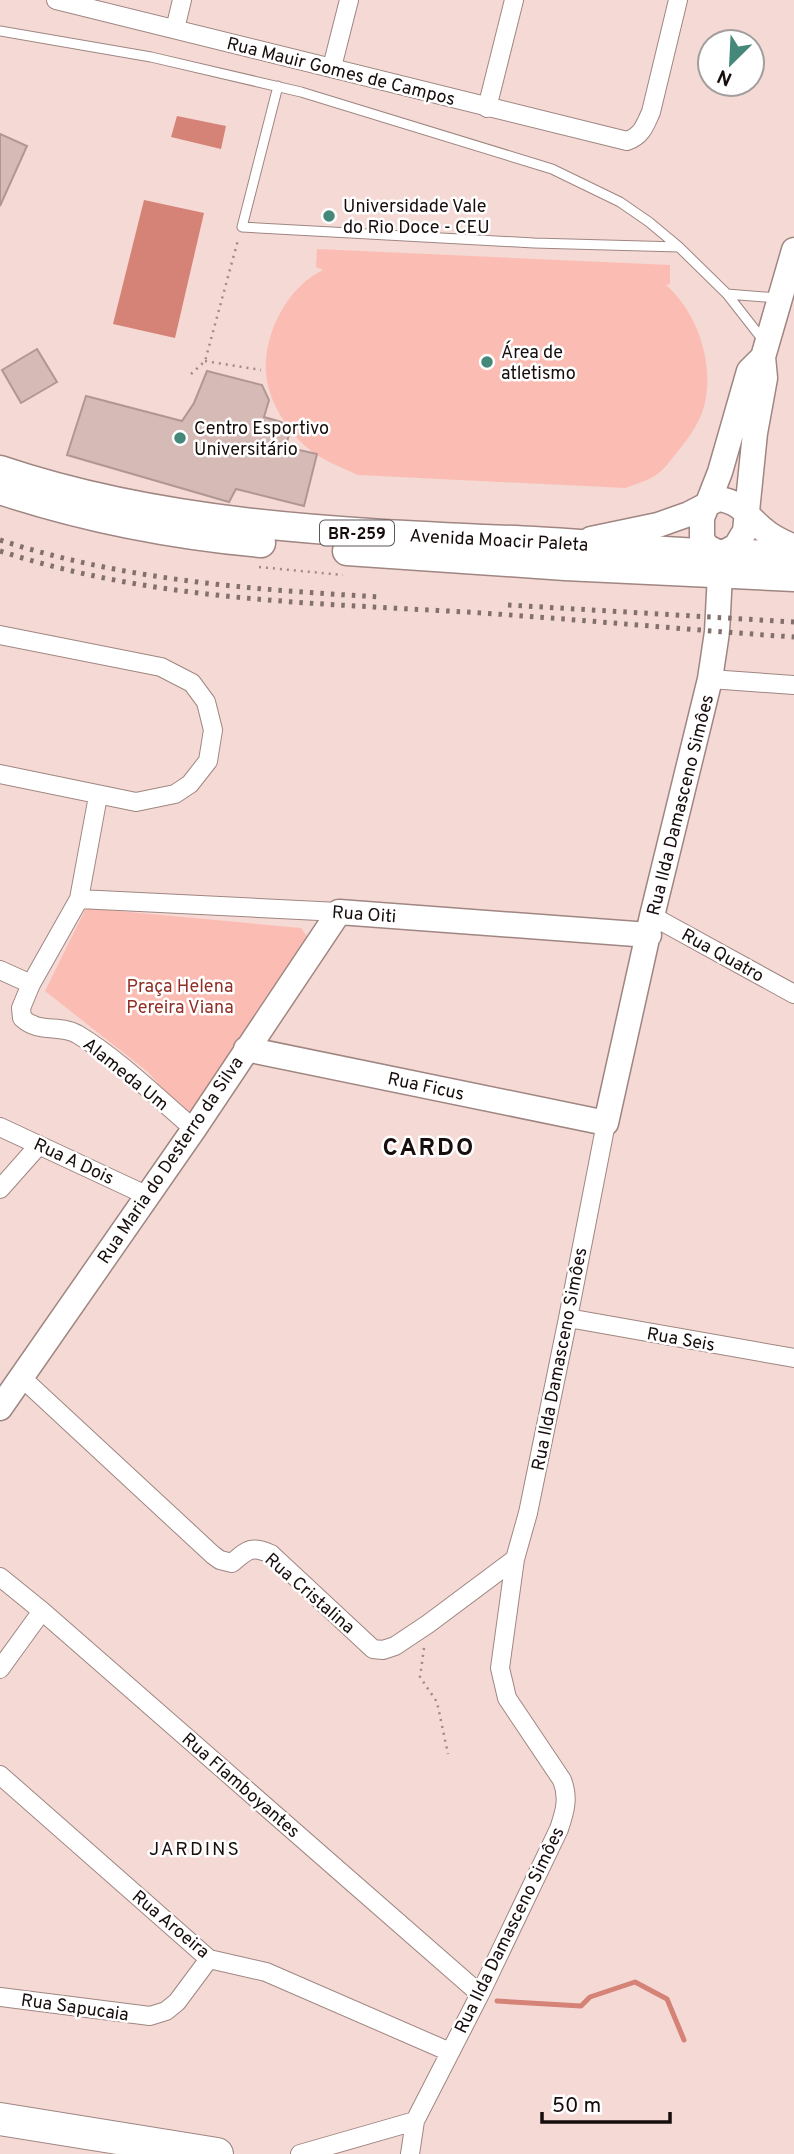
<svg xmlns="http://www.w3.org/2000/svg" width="794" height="2154" font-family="Overpass,sans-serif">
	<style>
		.green { fill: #fbbdb3 }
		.water { fill: #d58277 }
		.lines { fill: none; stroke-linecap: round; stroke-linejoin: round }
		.stream { stroke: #d58277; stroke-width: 5 }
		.building { fill: #d5bab6; stroke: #b19793; stroke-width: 2 }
		.lane-casing { stroke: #9f8682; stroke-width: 11 }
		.street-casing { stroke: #9f8682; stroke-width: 20 }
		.secondary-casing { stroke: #9f8682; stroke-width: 27 }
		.primary-casing { stroke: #9f8682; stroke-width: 31 }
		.highway-casing { stroke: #9f8682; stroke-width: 34 }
		.path { stroke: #9f8a87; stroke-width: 2.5; stroke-dasharray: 2 5; stroke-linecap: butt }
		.lane { stroke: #fff; stroke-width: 9 }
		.street { stroke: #fff; stroke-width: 18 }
		.secondary { stroke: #fff; stroke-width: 24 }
		.primary { stroke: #fff; stroke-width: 28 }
		.highway { stroke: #fff; stroke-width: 32 }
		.rail { stroke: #82706d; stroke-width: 5; stroke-dasharray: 3.5 7; stroke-linecap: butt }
		.poi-dot { fill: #45887a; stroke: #fff; stroke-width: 2.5 }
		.labels { text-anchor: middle; stroke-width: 5; stroke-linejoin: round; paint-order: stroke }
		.shield { fill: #fff; stroke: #5c5655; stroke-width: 2 }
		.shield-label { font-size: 16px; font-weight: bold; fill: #160d0c }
		.street-label { font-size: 18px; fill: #160d0c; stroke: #fff }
		.poi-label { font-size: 18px; fill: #160d0c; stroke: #fff; text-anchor: start }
		.park-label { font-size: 18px; fill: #912e25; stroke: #fff }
		.neighbourhood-label { font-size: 19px; letter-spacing: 2px; fill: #160d0c; stroke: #fff }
		.district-label { font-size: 24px; font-weight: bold; letter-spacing: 2px; fill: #160d0c; stroke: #fff }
	</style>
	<rect width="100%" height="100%" fill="#f5d9d4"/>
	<path class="green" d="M317 249 670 265V284L666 285C699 314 716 368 703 410 698 426 685 443 674 456 670 461 665 468 660 472 651 480 636 484 625 488L358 475C339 466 318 459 302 443 284 425 268 399 266 373 263 334 288 286 323 270L316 267Z
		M86 908 301 928 311 942 191 1122 148 1072 45 991Z"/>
	<path class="water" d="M177 116 226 126 221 149 171 137Z
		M144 200 204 213 175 338 113 324Z"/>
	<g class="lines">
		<path class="stream" d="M497 2001 581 2006 590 1997 635 1982 667 1999 684 2040"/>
	</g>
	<path class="building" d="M0 134 27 146 0 206Z
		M37 349 57 382 21 403 2 370Z
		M207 371 262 385 269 400 264 417 281 422 290 429 286 447 317 454 304 506 236 489 229 502 67 455 86 396 182 421 194 403Z"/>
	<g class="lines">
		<g class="lane-casing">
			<path id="lane" d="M0 31 151 57 301 92 552 169 620 202 649 222 679 247 727 294 763 340
				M278 86 242 227 534 243 679 247
				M727 294 778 298"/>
		</g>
		<g class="street-casing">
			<path id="street" d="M56 0 627 141C642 136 645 125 651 112L678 0
				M175 29 182 0
				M332 67 349 0
				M487 108 514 0
				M0 635 161 667 192 683 206 702 213 730 208 761 190 784 175 794 136 802 0 774
				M710 679 794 685
				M98 796 79 899 31 984 21 1008 22 1018C39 1034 59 1024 77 1034 116 1057 159 1099 194 1129
				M79 899 339 912
				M652 916 794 994
				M0 970 31 984
				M0 1127 148 1196
				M0 1189 39 1145
				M568 1318 794 1358
				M21 1377 213 1555 220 1560 232 1563C247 1550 251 1545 271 1554L373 1649 383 1650 395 1646 428 1624 515 1559
				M0 1577 42 1611 480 1994
				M0 1669 42 1611
				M0 1775 209 1959 266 1972 450 2052
				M0 1997 150 2016 166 2011 177 2002 209 1959
				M300 2154 415 2121
				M410 2154 415 2121 480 1994 559 1829C565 1811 569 1798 562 1780L507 1698 500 1668 515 1559 528 1513 568 1318 606 1123"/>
		</g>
		<g class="secondary-casing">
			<path id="secondary" d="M591 539 658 525 689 514 718 499C741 501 747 517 764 530 773 538 783 542 794 547
				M721 554 736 546 745 531 755 433 765 378 763 357 794 250
				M721 554 706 546 702 538V518L720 472 749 371 763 357
				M246 1049 606 1123 652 916 710 679 717 632 721 555
				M0 1408 194 1129 339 912 649 935"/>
		</g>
		<g class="primary-casing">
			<path id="primary" d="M0 470C172 528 355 533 534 541 596 544 658 552 720 554 744 555 769 554 794 554
				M0 490C85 518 172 535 261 543
				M347 551 565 566 794 577"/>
		</g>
		<g class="highway-casing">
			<path id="highway" d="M0 2119 217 2154"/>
		</g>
		<path class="path" d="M205 361 261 370
			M191 374 205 361 238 240
			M259 567 343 575
			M424 1648 420 1677 437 1702 448 1754"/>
		<use href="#lane" class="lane"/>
		<use href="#street" class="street"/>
		<use href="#secondary" class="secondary"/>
		<use href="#primary" class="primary"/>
		<use href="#highway" class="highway"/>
		<path class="rail" d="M0 540C122 580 254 590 382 597
			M0 551C157 602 320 603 482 613 586 620 690 630 794 637
			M508 605 794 622"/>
	</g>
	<g class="poi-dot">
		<circle cx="329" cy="216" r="7"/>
		<circle cx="487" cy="362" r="7"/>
		<circle cx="180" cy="438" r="7"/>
	</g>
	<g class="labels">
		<rect class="shield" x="320" y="520.5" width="74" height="25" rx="5"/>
		<g class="shield-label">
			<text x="357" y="539">BR-259</text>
		</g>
		<g class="street-label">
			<text transform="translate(341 71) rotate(14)" y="6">Rua Mauir Gomes de Campos</text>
			<text transform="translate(499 540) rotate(3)" y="6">Avenida Moacir Paleta</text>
			<text transform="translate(680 805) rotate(-76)" y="6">Rua Ilda Damasceno Simôes</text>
			<text transform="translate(364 914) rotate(4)" y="6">Rua Oiti</text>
			<text transform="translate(723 955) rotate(29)" y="6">Rua Quatro</text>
			<text transform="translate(126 1074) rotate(39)" y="6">Alameda Um</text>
			<text transform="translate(426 1086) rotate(12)" y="6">Rua Ficus</text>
			<text transform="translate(170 1160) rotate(-56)" y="6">Rua Maria do Desterro da Silva</text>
			<text transform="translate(74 1161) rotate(25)" y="6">Rua A Dois</text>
			<text transform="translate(681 1339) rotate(10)" y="6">Rua Seis</text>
			<text transform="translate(559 1359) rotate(-79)" y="6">Rua Ilda Damasceno Simôes</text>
			<text transform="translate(310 1593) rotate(41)" y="6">Rua Cristalina</text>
			<text transform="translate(241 1785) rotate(41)" y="6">Rua Flamboyantes</text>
			<text transform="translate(171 1924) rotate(40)" y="6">Rua Aroeira</text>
			<text transform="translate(509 1930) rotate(-64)" y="6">Rua Ilda Damasceno Simôes</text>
			<text transform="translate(75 2007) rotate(8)" y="6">Rua Sapucaia</text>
		</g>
		<g class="poi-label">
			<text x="343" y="212">Universidade Vale<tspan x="343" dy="21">do Rio Doce - CEU</tspan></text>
			<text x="501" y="358">Área de<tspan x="501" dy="21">atletismo</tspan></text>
			<text x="194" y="434">Centro Esportivo<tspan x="194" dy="21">Universitário</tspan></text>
		</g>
		<g class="park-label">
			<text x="180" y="992">Praça Helena<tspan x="180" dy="21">Pereira Viana</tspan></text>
		</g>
		<g class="neighbourhood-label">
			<text x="195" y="1855">JARDINS</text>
		</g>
		<g class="district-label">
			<text x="429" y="1155">CARDO</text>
		</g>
	</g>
	<g transform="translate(731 63) rotate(204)"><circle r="33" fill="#ffffff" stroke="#a29e9e" stroke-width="2"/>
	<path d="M0-5L12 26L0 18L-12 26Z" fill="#45887a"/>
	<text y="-10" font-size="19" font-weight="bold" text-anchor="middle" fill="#160d0c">N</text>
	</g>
	<path d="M542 2112v10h128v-10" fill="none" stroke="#160d0c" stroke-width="3.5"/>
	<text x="552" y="2112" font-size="21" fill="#160d0c" stroke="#ffffff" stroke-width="5" paint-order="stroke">50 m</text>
</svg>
